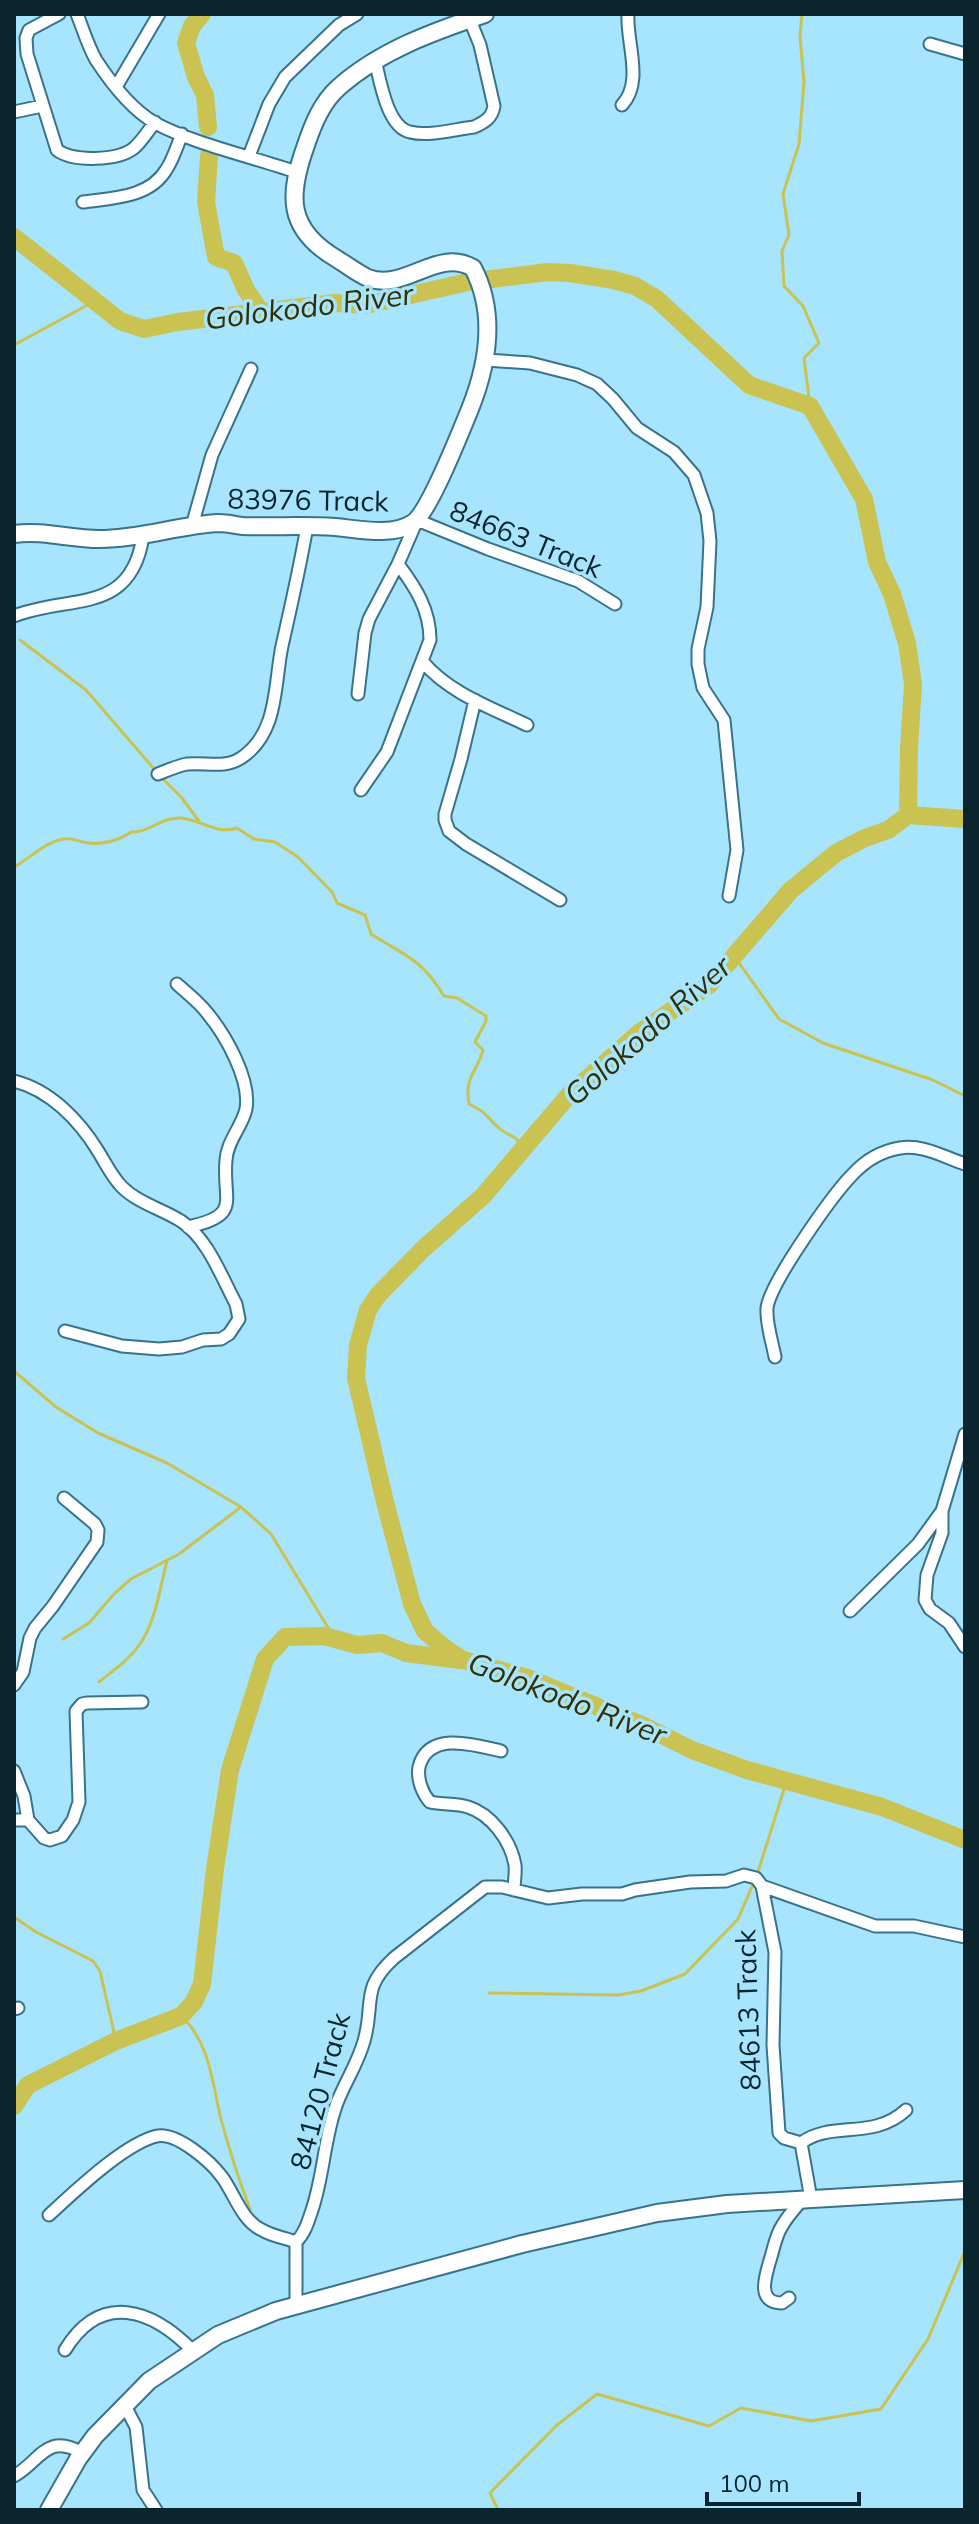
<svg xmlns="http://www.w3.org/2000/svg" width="979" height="2524" font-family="Mulish,sans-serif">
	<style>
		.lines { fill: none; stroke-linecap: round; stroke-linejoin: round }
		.stream { stroke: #cac251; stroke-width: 3 }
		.river { stroke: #cac251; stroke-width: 18 }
		.street-casing { stroke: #38738a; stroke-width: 15 }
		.secondary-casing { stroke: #38738a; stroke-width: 20 }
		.street { stroke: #fff; stroke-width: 11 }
		.secondary { stroke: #fff; stroke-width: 16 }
		.labels { text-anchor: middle; stroke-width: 7; stroke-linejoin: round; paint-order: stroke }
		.street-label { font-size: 28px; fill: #0b252e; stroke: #a7e4fd }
		.water-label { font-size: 30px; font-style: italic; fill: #332f00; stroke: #a7e4fd }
	</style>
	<rect width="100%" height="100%" fill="#a7e4fd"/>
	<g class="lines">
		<path class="stream" d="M802 14 800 36 804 82 799 144 783 194 789 235 782 251 784 286 803 306 819 343 804 358 810 406
			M14 345 95 301
			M20 640 86 690 155 770
			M160 776 181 797 199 821
			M14 867C31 858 43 843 63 839 74 837 78 842 88 843 102 845 120 840 131 832 149 833 161 817 181 818 202 820 216 835 237 828L254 839 275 842 298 857 332 892 337 903 365 915 371 934C405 956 421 958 444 996L457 998 486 1016V1021L475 1042 483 1050C477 1072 464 1077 469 1104 488 1113 485 1116 499 1128 510 1138 513 1132 524 1148
			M734 956 779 1019 823 1043 933 1080 965 1096
			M14 1371 56 1407 98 1433 167 1463 241 1507 271 1534 335 1639
			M63 1639 89 1623 115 1593 131 1579 179 1554 241 1507
			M99 1682C114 1670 129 1660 140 1644 156 1621 160 1587 167 1561
			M757 1875 787 1780
			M14 1917 36 1932 93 1961 100 1971 116 2041
			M489 1993 618 1995 641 1991 685 1974 738 1919 754 1882
			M181 2016C210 2042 212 2083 221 2119 229 2149 239 2180 250 2209
			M498 2510 490 2493 557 2425 597 2394 709 2426 741 2408 811 2421 881 2409 928 2339 965 2251"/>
		<path class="river" d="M202 14 192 26 186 43 196 77 205 95 208 127
			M209 156 206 202 216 257 234 263 246 290 261 312
			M14 237 120 321 144 329 178 322 335 303 366 305 468 282 548 272 570 273 614 280 635 286 657 299 749 385 810 406 864 499 877 562 892 594 907 643 913 684 909 749 908 815 888 830 865 838 836 853 791 890 709 985 639 1033 569 1095 483 1196 423 1249 378 1295 368 1310 358 1345 356 1378 385 1502 412 1604 425 1631 446 1649 463 1660 528 1678 644 1726 692 1750 747 1770 882 1807 965 1840
			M908 815 965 819
			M14 2106 28 2085 116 2041 181 2016 194 2002 202 1984 215 1869 230 1770 265 1659 285 1637 324 1636 357 1645 382 1643 406 1653 460 1660"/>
		<g class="street-casing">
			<path id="street" d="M59 14 29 30 26 38 27 54 57 150C73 162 118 161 134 148 142 141 148 131 155 122
				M77 14C83 29 88 46 96 60 111 83 131 109 155 123 194 144 253 157 296 172
				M930 44 965 54
				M375 60C380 80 387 127 410 132 429 137 455 129 474 127 485 122 492 118 494 106L480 45 468 15
				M116 87 159 14
				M622 105C644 82 626 42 628 14
				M14 112 42 106
				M249 156 269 104 285 77 339 25 357 14
				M83 202C112 198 149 198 166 170 173 160 177 146 182 134
				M486 360 530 363 577 375 597 384 613 399 637 428 674 452 694 475 707 513 710 541 707 607 698 649V664L703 688 724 720 737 850 729 896
				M192 526 212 455 251 369
				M14 616C70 594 131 616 143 536
				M423 662C449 693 492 708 527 725
				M358 694 365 633 369 619 398 564 417 520 488 549 578 581 615 604
				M475 700 461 759 445 814V820L449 831 466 844 560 900
				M158 774C168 770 177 766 187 764 206 762 224 769 241 758 279 733 274 684 282 646 291 606 300 567 307 526
				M361 790 387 752 430 640C430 610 416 588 398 564
				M177 984C187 993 200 1003 208 1014 226 1036 251 1080 246 1109 242 1127 227 1141 226 1160 222 1201 243 1215 188 1227
				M14 1081C50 1090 79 1120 98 1151 106 1164 112 1177 122 1187 138 1203 162 1209 181 1221 208 1239 221 1276 236 1304L239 1319 229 1334 221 1339 203 1340 182 1347 159 1349 122 1346 65 1331
				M775 1357C772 1341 766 1324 767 1308 770 1283 833 1194 853 1174 865 1161 882 1151 900 1148 922 1144 944 1157 965 1164
				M942 1511V1533L927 1575 925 1600 930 1609 949 1623 965 1647
				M850 1611 918 1544 942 1511 965 1434
				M14 1685 23 1672 30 1638 35 1628 53 1606 97 1542 98 1530 95 1524 64 1498
				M501 1751C476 1745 428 1730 419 1767 417 1779 422 1793 430 1802 443 1805 456 1803 468 1807 491 1814 511 1841 515 1865 516 1873 514 1882 514 1890
				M14 1771 24 1796 28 1820 44 1838 50 1840 62 1836 73 1820 79 1802 76 1711 82 1704 87 1703 142 1702
				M14 1820H28
				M762 1886 775 1952 773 2045 779 2133 784 2138 801 2143
				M14 2009 18 2008
				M811 2199 801 2143C832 2120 872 2141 906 2110
				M49 2215C73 2193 125 2143 157 2136 177 2132 211 2162 222 2177 234 2193 242 2221 262 2230 272 2236 285 2238 296 2242
				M789 2298 782 2303C755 2303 766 2274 771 2257 774 2247 776 2235 782 2226 787 2217 795 2208 802 2200
				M296 2305V2242C305 2233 308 2222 312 2210 324 2175 324 2137 337 2103 345 2082 358 2063 364 2041 375 2003 360 1989 394 1958L485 1887H502L548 1898 582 1894H622L635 1890 690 1882 726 1881 744 1875 756 1878 762 1886 875 1926H914L965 1937
				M65 2350C101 2291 152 2309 193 2351
				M124 2404 136 2427 143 2490 156 2510
				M14 2476C40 2462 46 2432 82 2453"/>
		</g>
		<g class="secondary-casing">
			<path id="secondary" d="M14 534C43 530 70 539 99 539 140 539 179 525 219 523 227 523 235 525 243 526 274 527 304 525 335 527 358 529 392 537 413 523 429 512 461 431 470 409 488 364 497 314 473 268 437 247 405 292 368 278 357 273 347 265 337 259 286 229 288 195 306 145 313 124 322 102 339 87 381 50 433 32 485 14
				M49 2510 78 2459 95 2436 149 2381 218 2335 276 2311 522 2244 657 2213 727 2204 965 2190"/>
		</g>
		<use href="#street" class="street"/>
		<use href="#secondary" class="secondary"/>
	</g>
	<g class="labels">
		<g class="street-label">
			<text transform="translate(308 500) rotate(1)" y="10">83976 Track</text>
			<text transform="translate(526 539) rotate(22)" y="10">84663 Track</text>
			<text transform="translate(748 2010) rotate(-92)" y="10">84613 Track</text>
			<text transform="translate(320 2091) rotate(-75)" y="10">84120 Track</text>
		</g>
		<g class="water-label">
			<text transform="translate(309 307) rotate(-7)" y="10">Golokodo River</text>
			<text transform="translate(648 1031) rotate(-41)" y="10">Golokodo River</text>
			<text transform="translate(567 1699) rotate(21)" y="10">Golokodo River</text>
		</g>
	</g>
	<rect width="979" height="2524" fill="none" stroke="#0b252e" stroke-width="32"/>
	<path d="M707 2492v12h152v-12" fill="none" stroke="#0b252e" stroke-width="4"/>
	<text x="719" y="2492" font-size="24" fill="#0b252e" stroke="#a7e4fd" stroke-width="6" paint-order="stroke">100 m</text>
</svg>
